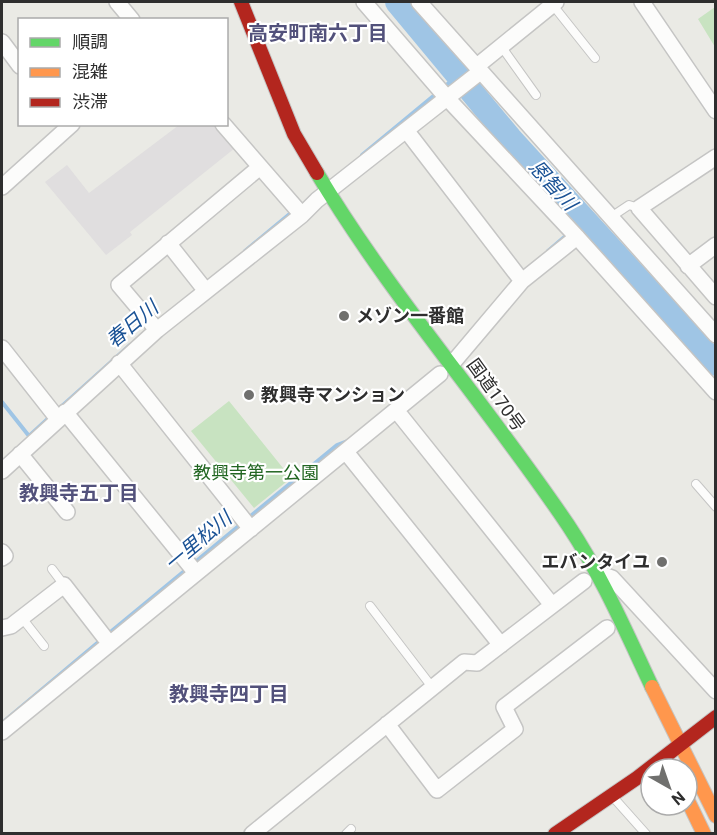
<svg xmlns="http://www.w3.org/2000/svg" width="717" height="835" font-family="Roboto,'Noto Sans JP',sans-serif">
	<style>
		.industrial { fill: #e0dedf }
		.green { fill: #c8e3c1 }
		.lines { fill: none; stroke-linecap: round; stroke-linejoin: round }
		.stream { stroke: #9fc5e5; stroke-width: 4 }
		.river { stroke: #9fc5e5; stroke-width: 24 }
		.lane-casing { stroke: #c5c5c4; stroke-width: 10 }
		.street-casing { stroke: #c5c5c4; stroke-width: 18 }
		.fast-casing { stroke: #c5c5c4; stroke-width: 16 }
		.slow-casing { stroke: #c5c5c4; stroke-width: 16 }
		.jam-casing { stroke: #c5c5c4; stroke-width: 16 }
		.lane { stroke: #fcfcfb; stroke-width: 8 }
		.street { stroke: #fcfcfb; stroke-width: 15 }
		.fast { stroke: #63d668; stroke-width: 14 }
		.slow { stroke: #ff974d; stroke-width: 14 }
		.jam { stroke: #b3261e; stroke-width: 14 }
		.poi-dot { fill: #70706e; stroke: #fff; stroke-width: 2 }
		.labels { text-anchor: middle; stroke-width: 4.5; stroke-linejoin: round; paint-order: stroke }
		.poi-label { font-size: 18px; font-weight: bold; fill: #2e2e2e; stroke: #fff; text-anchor: start }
		.street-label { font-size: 18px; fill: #2e2e2e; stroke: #fff }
		.park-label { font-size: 18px; fill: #262; stroke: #fff }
		.neighbourhood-label { font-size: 20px; font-weight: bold; fill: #52517b; stroke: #fff }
		.water-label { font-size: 20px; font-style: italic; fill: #1a5295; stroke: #fff }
	</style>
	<rect width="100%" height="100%" fill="#eaeae5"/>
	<path class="industrial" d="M179 125H215L235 148 130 232 132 235 106 255 45 182 67 165 89 193Z"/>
	<path class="green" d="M715 7V47L698 19Z
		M229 401 291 478 254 508 191 431Z"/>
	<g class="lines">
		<path class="stream" d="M443 88 457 76
			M362 155 437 93
			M575 228 585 219
			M245 251 292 212
			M548 251 569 233
			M2 402 29 436 52 415
			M62 406 130 345
			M247 519 337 445 350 440
			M194 563 241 524
			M108 634 188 568
			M2 723 102 639"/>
		<path class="river" d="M397 2 510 138 716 364"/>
		<g class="lane-casing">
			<path id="lane" d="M552 4 595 58
				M501 46 536 95
				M611 217 629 205 639 208
				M696 484 716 507
				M52 569 64 585
				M370 606 432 687
				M22 618 44 646
				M613 797 646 834
				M346 834 351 829"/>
		</g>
		<g class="street-casing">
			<path id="street" d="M117 2 132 20
				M364 2 447 98 577 237 716 392
				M419 2 716 335
				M642 2 716 111
				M2 42 20 66
				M477 66 556 2
				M223 124 302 215
				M406 130 522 281
				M716 157 639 208 716 297
				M2 187 72 124
				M168 243 206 291
				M688 266 716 245
				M157 330 119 285 260 167
				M2 348 58 419
				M119 363 251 529
				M451 365 522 281 577 237
				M396 410 552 605
				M65 412 196 573
				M346 452 501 645
				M20 454 67 512
				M2 471 157 330 302 215 317 200 480 72
				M2 552 5 556 2 558
				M598 573 612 578 716 691
				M2 628 11 626 64 585 109 643
				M387 724 437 790 515 729 504 707 607 628
				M2 732 440 374
				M252 834 464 662 477 663 584 581"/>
		</g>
		<g class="fast-casing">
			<path id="fast" d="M317 173C391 297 488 406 568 525 602 576 626 632 652 687"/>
		</g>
		<g class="slow-casing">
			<path id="slow" d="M652 687 716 816
				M687 799 704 834"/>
		</g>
		<g class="jam-casing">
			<path id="jam" d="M241 2 294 134 317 173
				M555 834 637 778 716 717"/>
		</g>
		<use href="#lane" class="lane"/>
		<use href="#street" class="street"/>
		<use href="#fast" class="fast"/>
		<use href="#slow" class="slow"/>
		<use href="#jam" class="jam"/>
	</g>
	<g class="poi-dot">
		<circle cx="344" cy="316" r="6"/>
		<circle cx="249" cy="395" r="6"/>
		<circle cx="662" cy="562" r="6"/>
	</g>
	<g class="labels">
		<g class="poi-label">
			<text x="356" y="322">メゾン一番館</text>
			<text x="261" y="401">教興寺マンション</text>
			<text x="650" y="568" text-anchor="end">エバンタイユ</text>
		</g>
		<g class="street-label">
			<text transform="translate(496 395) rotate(54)" y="6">国道170号</text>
		</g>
		<g class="park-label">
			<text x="256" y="479">教興寺第一公園</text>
		</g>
		<g class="neighbourhood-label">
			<text x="318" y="40">高安町南六丁目</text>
			<text x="79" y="500">教興寺五丁目</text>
			<text x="229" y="701">教興寺四丁目</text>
		</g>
		<g class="water-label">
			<text transform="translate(553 185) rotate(48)" y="7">恩智川</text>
			<text transform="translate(132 324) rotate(-40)" y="7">春日川</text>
			<text transform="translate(198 541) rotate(-40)" y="7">一里松川</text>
		</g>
	</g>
	<rect width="717" height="835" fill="none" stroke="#2e2e2e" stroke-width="6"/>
	<rect x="18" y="18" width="210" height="108" fill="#ffffff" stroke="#ababab" stroke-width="1.5"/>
	<rect x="30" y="38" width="30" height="9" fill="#63d668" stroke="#ababab" stroke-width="1.5"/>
	<text x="72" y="48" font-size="18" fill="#2e2e2e">順調</text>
	<rect x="30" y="68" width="30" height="9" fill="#ff974d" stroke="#ababab" stroke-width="1.5"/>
	<text x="72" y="78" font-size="18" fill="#2e2e2e">混雑</text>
	<rect x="30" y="98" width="30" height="9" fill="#b3261e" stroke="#ababab" stroke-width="1.5"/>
	<text x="72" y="108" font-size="18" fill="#2e2e2e">渋滞</text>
	<g transform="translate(669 787) rotate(140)"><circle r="28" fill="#ffffff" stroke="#ababab" stroke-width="1.5"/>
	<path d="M0-4.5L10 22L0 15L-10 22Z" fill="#70706e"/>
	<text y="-9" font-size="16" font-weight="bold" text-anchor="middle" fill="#2e2e2e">N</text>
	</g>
</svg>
